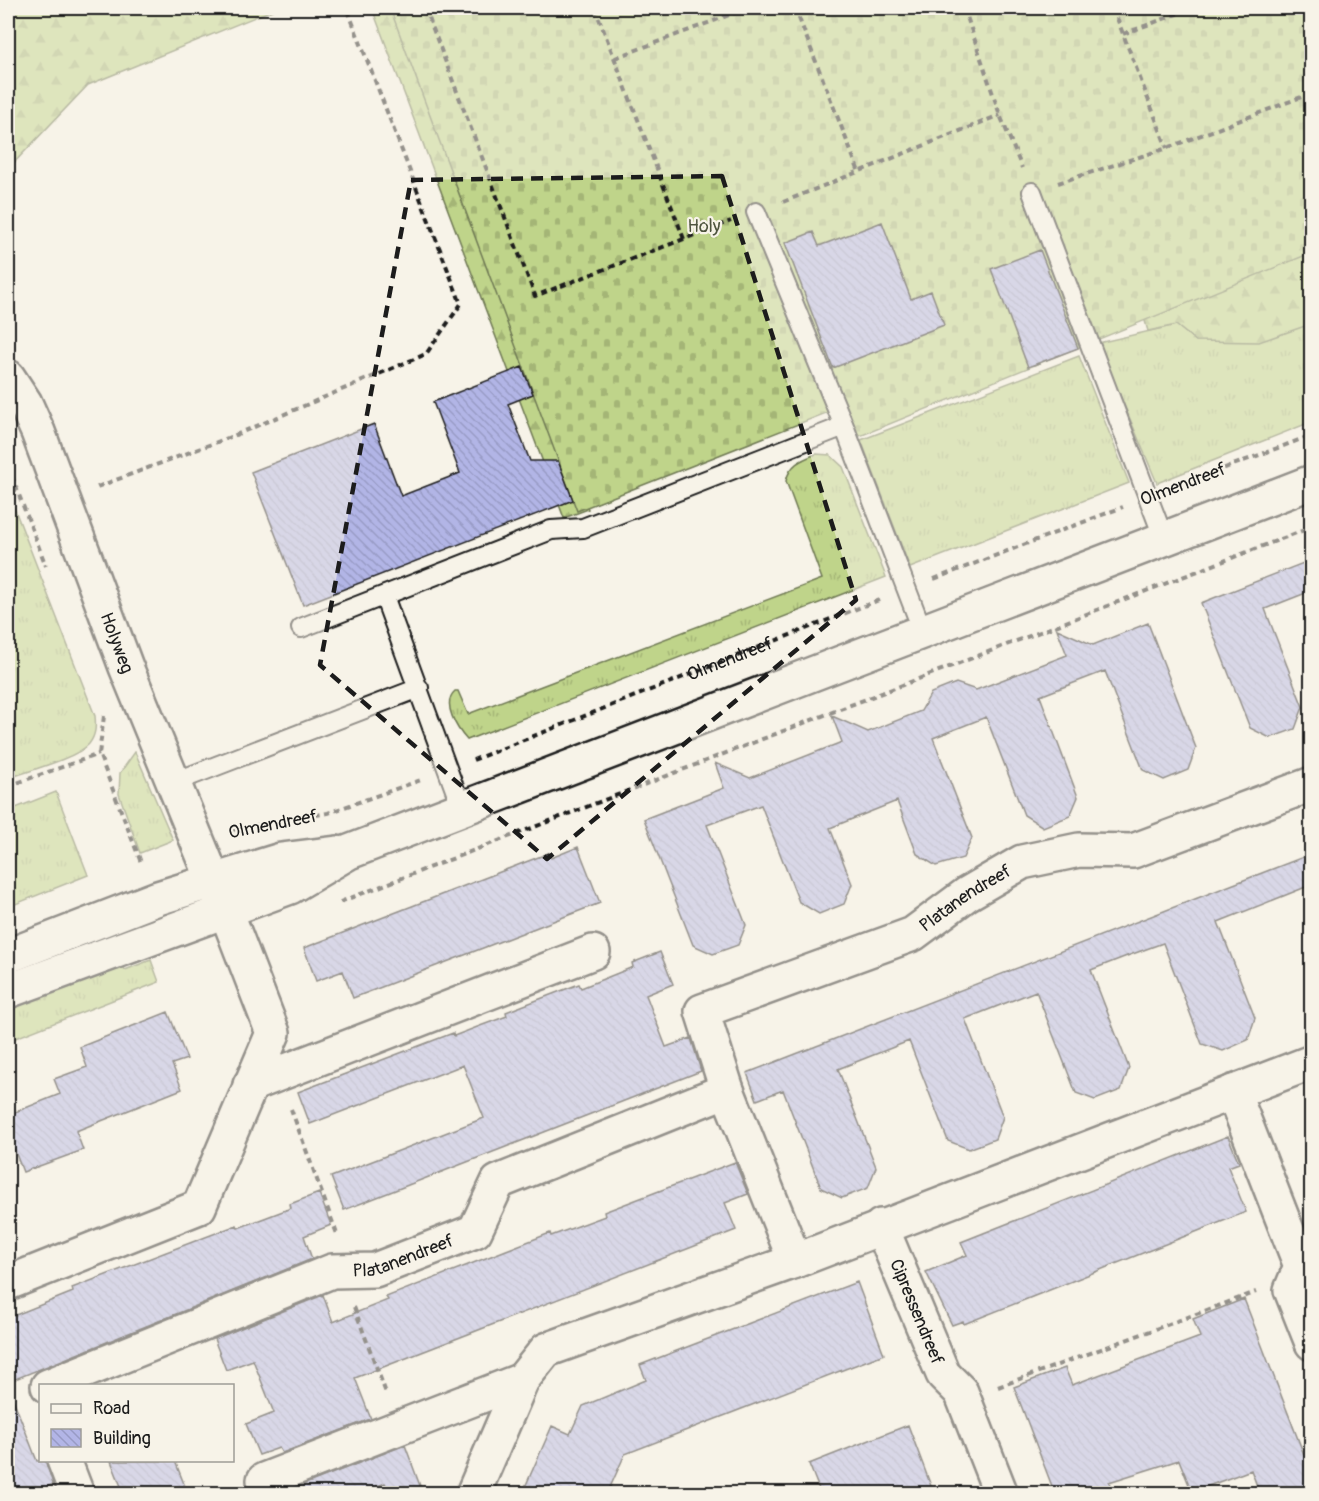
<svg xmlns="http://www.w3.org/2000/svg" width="1319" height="1501" font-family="Pangolin,sans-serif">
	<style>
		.grass { fill: url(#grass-tufts); stroke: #6e7853; stroke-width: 1.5 }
		.forest { fill: url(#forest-firs); stroke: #6e7853; stroke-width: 1.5 }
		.cemetery { fill: url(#cemetery-stones); stroke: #6e7853; stroke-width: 1.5 }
		.building { fill: url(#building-back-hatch); stroke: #1c1c1c; stroke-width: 1.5 }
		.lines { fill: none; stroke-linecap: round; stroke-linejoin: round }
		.lane-casing { stroke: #1c1c1c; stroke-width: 22 }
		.street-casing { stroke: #1c1c1c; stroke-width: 38 }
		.secondary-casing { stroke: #1c1c1c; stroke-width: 38 }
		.path { stroke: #1c1c1c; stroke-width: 4; stroke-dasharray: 6 4.5; stroke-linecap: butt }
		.lane { stroke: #f7f3e8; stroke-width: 18 }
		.street { stroke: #f7f3e8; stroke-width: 33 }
		.secondary { stroke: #f7f3e8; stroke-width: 33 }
		.marked { fill: none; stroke: #1c1c1c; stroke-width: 4.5; stroke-dasharray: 12 8; stroke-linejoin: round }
		.labels { text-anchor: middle; stroke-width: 4.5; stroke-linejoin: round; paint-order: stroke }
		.park-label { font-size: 18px; fill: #4d533d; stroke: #f7f3e8 }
		.street-label { font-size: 18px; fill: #1c1c1c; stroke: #f7f3e8 }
	</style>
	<defs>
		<pattern id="grass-tufts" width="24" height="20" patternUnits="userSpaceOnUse" patternTransform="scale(1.5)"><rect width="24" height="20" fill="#bfd48a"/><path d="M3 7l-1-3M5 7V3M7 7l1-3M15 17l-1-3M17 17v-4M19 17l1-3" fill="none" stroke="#a4b576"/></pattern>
		<pattern id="forest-firs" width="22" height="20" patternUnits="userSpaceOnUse" patternTransform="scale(1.5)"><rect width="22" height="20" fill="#bfd48a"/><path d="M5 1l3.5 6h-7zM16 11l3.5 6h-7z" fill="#a4b576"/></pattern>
		<pattern id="cemetery-stones" width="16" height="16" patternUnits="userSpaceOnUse" patternTransform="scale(1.5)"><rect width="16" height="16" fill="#bfd48a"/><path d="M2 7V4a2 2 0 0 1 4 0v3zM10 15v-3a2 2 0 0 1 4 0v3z" fill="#a4b576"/></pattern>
		<pattern id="building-back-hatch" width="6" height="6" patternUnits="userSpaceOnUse" patternTransform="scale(1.5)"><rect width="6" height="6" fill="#b2b5e6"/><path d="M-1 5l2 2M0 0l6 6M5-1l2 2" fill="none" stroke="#989bc5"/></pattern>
	</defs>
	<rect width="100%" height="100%" fill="#f7f3e8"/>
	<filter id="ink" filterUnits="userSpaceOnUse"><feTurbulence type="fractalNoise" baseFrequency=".0167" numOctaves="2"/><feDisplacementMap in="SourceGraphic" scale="12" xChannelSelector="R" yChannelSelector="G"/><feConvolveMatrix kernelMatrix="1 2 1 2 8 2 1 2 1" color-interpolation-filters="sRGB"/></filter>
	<g filter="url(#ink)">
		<path class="grass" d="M1311 324V422L1157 483 1098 343 1176 325 1196 341Z
			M1079 356 1129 483 910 568 861 440Z
			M816 454 830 455 843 467 886 577 467 740C457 729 441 703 455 691H458L468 714 822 579 786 481C790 464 801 460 816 454Z
			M8 492 95 716C96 726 96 735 89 744 77 758 28 771 9 778Z
			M135 752 173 840 140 853 119 794 120 773Z
			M56 792 88 875 8 907V811Z
			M121 960 125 970 151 960 159 982 8 1041V1004Z"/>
		<path class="forest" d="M8 8H277L88 85 8 169Z
			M372 8H405L588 509 564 518Z
			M1311 205V324L1259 342 1196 341 1176 325 1148 331 1132 277Z"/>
		<path class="cemetery" d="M390 8H1311V253L860 436 826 413 577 511Z"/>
		<path class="building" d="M882 222 911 299 931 291 944 325 833 368 785 243 813 232 819 246Z
			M1040 250 1078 348 1028 367 991 269Z
			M522 367 533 394 508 404 530 461H558L573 500 303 605 251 472 374 424 401 496 460 473 433 402Z
			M1311 560V591L1265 609 1303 707 1295 729 1270 738 1250 728 1201 603Z
			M1148 623 1196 748 1188 770 1164 780 1143 770 1105 671 1040 696 1078 797 1070 816 1043 827 1024 815 986 717 933 738 972 838 963 858 936 866 917 854 897 801 830 828 852 884 844 904 819 914 799 902 761 805 707 825 746 925 738 945 713 954 693 945 644 819 724 788 715 763 750 778 842 742 832 716 868 732 921 711 931 693 956 683 976 690 1067 655 1057 629 1093 645Z
			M578 847 600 903 353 998 343 971 316 981 304 948 549 853 551 858Z
			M1311 854V885L1218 922 1255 1018 1248 1040 1223 1051 1202 1044 1163 943 1127 956 1091 970 1129 1068 1121 1090 1095 1100 1076 1093 1036 991 965 1019 1003 1117 995 1139 969 1149 948 1141 909 1041 838 1069 876 1167 868 1188 842 1198 821 1188 783 1090 757 1100 747 1073Z
			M660 952 673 984 646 995 666 1047 691 1038 701 1071 344 1210 331 1177 484 1118 463 1065 310 1124 298 1092 453 1033 454 1036 480 1026 507 1016 506 1012 579 984 581 988 633 967 632 963Z
			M168 1012 187 1059 172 1064 182 1089 76 1131 83 1150 23 1172 14 1149 8 1151V1115L60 1094 54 1079 87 1067 80 1047Z
			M1228 1136 1239 1163 1228 1167 1246 1212 964 1324 963 1321 952 1325 926 1272 967 1255 961 1242Z
			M735 1162 748 1194 725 1203 736 1230 355 1378 371 1419 282 1453 279 1448 259 1455 246 1424 274 1413 253 1360 226 1370 214 1339 323 1295 333 1322 388 1300 386 1297 550 1233 551 1236 605 1216 604 1212Z
			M319 1193 331 1225 304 1236 312 1259 8 1382V1318L73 1292 72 1288 237 1225 238 1228 291 1208 290 1204Z
			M857 1282 884 1354 625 1454 607 1494H522L552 1426 570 1434 583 1406 646 1380 640 1365Z
			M1244 1299 1311 1473V1494H1260L1251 1470 1192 1492 1179 1460 1109 1482 1113 1494H1055L1014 1387 1065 1368 1072 1385 1200 1337 1193 1319Z
			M8 1391H10L37 1461H46L53 1484 47 1487 50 1494H8Z
			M908 1425 934 1494H821L809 1464Z
			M405 1445 423 1494H390L385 1483 359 1494H297L295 1488Z
			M111 1461H175L188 1494H124Z"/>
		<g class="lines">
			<g class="lane-casing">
				<path id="lane" d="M1032 192 1164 539
					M756 212 844 426
					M384 596 462 809
					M301 628 551 530 583 528 844 426 923 632
					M172 783 419 688"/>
			</g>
			<g class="street-casing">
				<g id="street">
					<path d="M250 1085 593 952"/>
					<path d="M1233 1092 1301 1266 1291 1290 1312 1343"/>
					<path id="s2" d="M881 1226 943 1374 961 1392 1001 1494"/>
					<path id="s3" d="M795 1261 727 1090 702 1011 913 934 967 894 1022 862 1079 850 1133 851 1312 784"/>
					<path d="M8 1283 199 1207 273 1033 226 911"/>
					<path id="s4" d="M48 1386 332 1271 375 1270 475 1231 498 1182 727 1090"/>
					<path d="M64 1460 77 1494"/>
					<path d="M269 1494 264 1480 522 1380"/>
					<path d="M473 1494 522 1380 546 1350 795 1261 1312 1062"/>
				</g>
			</g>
			<g class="secondary-casing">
				<g id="secondary">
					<path id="s5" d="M8 377 25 403 38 432 126 667 226 911"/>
					<path d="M8 956 158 898 281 860 337 853"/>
					<path d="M8 991 290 887 349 852 1312 482"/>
				</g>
			</g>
			<g class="path">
				<path d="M425 8 535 296 731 221"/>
				<path d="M595 8 684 239"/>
				<path d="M795 8 859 172"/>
				<path d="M964 8 1000 115 1022 168"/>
				<path d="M1113 8 1167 148"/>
				<path d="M1123 34 1193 8"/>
				<path d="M615 58 748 8"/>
				<path d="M1058 183 1167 148 1312 93"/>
				<path d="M783 202 1000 115"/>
				<path d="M8 466 46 566"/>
				<path d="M97 487 233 436 426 354 461 304 347 8"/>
				<path d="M1175 487 1312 435"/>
				<path d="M934 579 1123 507"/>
				<path d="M104 716 99 754 142 865"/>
				<path id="s1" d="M473 760 879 600"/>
				<path d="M8 786 99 754"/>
				<path d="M294 819 328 813 421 780"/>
				<path d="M232 830 269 823"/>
				<path d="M340 902 1312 527"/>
				<path d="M291 1109 337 1234"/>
				<path d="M354 1307 386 1393"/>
				<path d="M998 1387 1256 1292"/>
			</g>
			<use href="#lane" class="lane"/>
			<use href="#street" class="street"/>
			<use href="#secondary" class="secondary"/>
		</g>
	</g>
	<path d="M0 0H1319V1501H0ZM722 176 856 600 547 859 320 665 411 180Z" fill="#f7f3e8" fill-opacity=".55" fill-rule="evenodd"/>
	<path class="marked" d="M722 176 856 600 547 859 320 665 411 180Z"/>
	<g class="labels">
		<g class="park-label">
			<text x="704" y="232">Holy</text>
		</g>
		<g class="street-label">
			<text transform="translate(1183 484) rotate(-21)" y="6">Olmendreef</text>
			<text dy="6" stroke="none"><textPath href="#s5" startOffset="288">Holyweg</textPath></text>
			<text dy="6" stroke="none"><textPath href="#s1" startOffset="276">Olmendreef</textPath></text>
			<text transform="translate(273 824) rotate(-11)" y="6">Olmendreef</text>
			<text dy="6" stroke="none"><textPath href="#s3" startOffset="555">Platanendreef</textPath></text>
			<text dy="6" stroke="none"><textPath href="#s4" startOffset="380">Platanendreef</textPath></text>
			<text dy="6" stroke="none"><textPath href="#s2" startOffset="93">Cipressendreef</textPath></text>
		</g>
	</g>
	<rect width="1319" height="1501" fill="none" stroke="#f7f3e8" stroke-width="30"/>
	<rect x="15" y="15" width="1289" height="1471" fill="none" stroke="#1c1c1c" stroke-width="2" filter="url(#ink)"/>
	<rect x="39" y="1384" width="195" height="78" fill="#f7f3e8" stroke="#9f9d96" stroke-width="1.5"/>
	<rect x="51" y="1404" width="30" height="9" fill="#f7f3e8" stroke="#9f9d96" stroke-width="1.5"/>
	<text x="93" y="1414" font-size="18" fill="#1c1c1c">Road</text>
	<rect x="51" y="1429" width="30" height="18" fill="url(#building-back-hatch)" stroke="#9f9d96" stroke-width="1.5"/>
	<text x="93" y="1444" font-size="18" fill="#1c1c1c">Building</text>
</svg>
